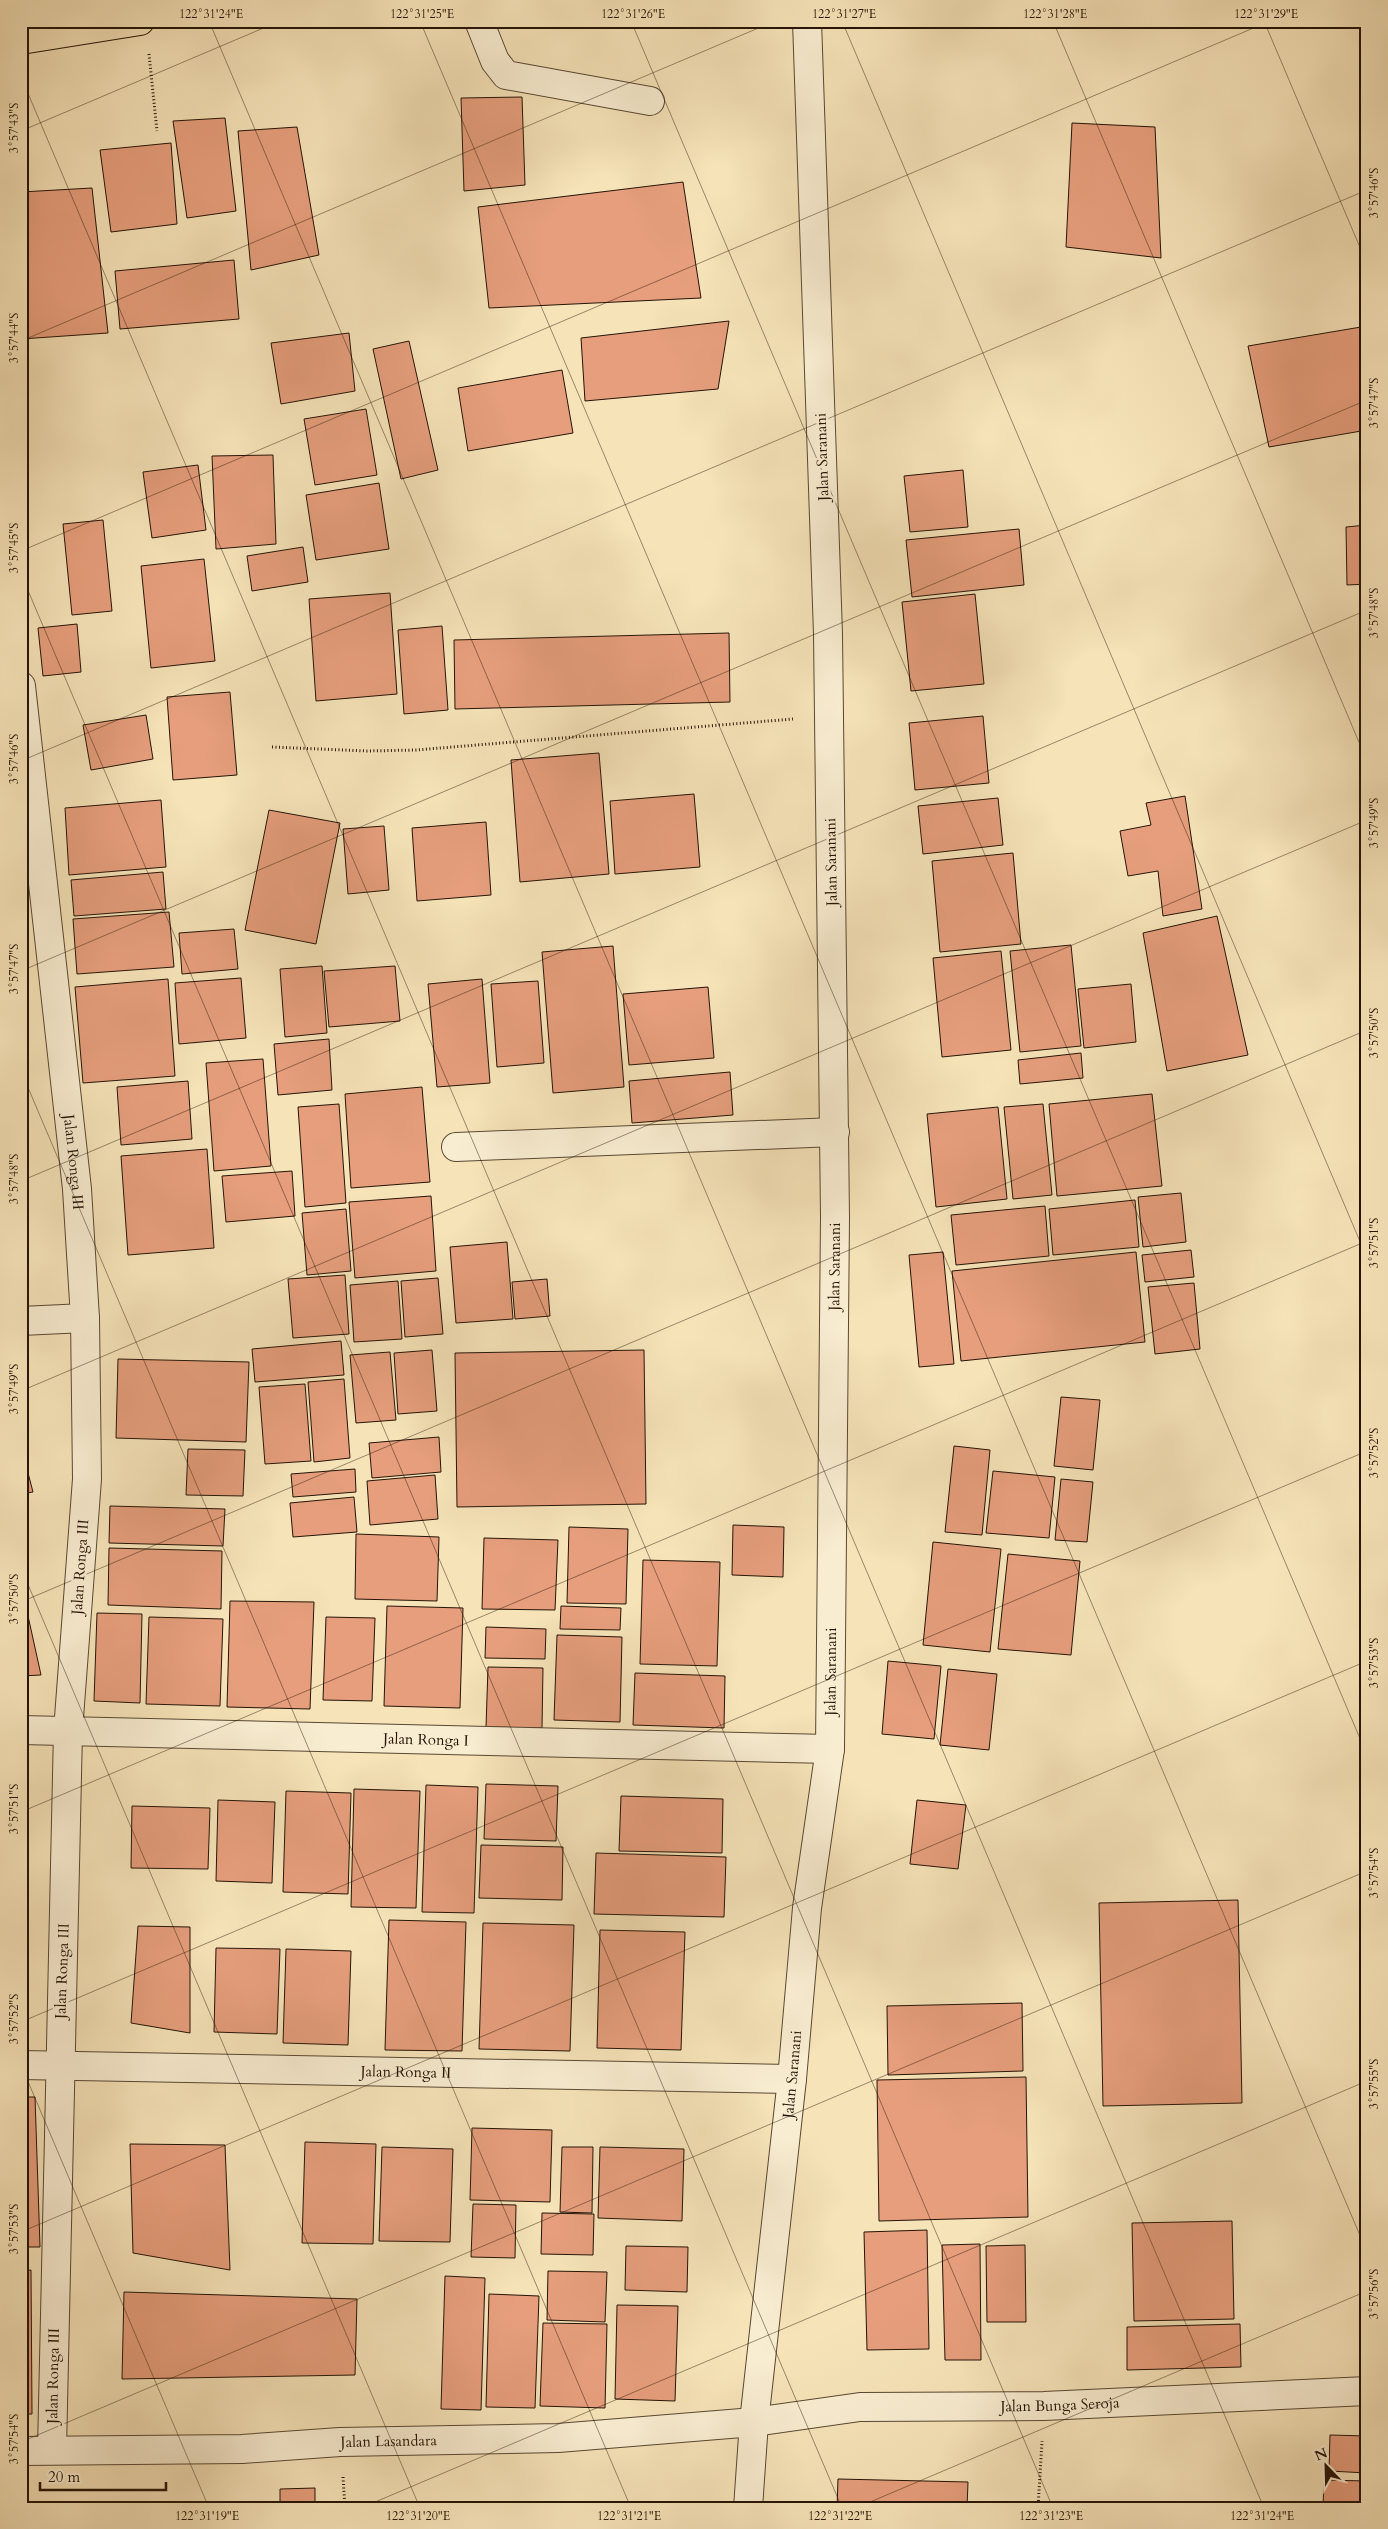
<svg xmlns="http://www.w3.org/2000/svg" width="1388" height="2529" font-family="Cardo,serif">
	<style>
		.building { fill: #e69e7c; stroke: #251407 }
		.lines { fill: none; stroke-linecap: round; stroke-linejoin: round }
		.minor-casing { stroke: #594833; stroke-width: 30 }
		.highway-casing { stroke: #251407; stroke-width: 30 }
		.path { stroke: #251407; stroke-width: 3; stroke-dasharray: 1 2.5; stroke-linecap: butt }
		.minor { stroke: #f9edd1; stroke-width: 28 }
		.highway { stroke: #f6e3b8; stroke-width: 28 }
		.ticks { fill: none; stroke: #251407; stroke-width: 1; stroke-opacity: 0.45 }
		.labels { text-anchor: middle; stroke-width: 5; stroke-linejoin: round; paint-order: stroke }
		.street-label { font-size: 15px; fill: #251407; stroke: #f9edd1 }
		.neatline { fill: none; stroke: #251407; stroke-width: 2 }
		.ticks-label { font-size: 12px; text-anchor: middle; fill: #251407 }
	</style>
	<rect width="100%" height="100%" fill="#f6e3b8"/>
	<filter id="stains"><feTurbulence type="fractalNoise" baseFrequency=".004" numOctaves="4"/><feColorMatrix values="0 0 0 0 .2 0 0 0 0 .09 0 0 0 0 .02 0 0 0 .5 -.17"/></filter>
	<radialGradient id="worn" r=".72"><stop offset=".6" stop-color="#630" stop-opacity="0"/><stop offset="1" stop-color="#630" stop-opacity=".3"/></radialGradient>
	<path class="building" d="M522 97 525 185 464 191 461 98Z
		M225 118 236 211 187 218 173 121Z
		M1072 123 1155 127 1161 258 1066 247Z
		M297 127 319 255 251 270 238 131Z
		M171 143 177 224 111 232 100 150Z
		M683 182 701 298 489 308 478 207Z
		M92 188 108 333 21 339V192Z
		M234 260 239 319 120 329 115 271Z
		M729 321 718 389 585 401 581 338Z
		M1367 326V430L1269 447 1248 346Z
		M349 333 355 391 281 404 271 343Z
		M409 341 438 470 401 479 373 349Z
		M562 370 573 433 468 451 458 388Z
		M366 409 377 475 315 485 304 419Z
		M273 455 276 544 216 549 212 456Z
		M198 465 206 530 152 538 143 472Z
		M963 470 968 527 910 532 904 476Z
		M379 483 389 549 316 560 306 495Z
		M103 520 112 611 72 615 63 524Z
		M1367 525V584L1347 585 1346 527Z
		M1019 529 1024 585 912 597 906 540Z
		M303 547 308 582 252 591 247 556Z
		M204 559 215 661 151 668 141 566Z
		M390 593 397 694 316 701 309 599Z
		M975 594 984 684 911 691 902 602Z
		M77 624 81 672 43 676 38 628Z
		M442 626 448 710 404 714 398 630Z
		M729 633 730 702 455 709 454 640Z
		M230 692 237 775 173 780 167 697Z
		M146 715 153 759 91 770 83 725Z
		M983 716 989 783 915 790 909 723Z
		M599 753 609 874 520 882 511 760Z
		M694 794 700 867 615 874 610 801Z
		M1185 796 1202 909 1163 916 1158 871 1128 876 1120 831 1151 825 1146 803Z
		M998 798 1003 845 923 854 918 806Z
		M161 800 166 867 69 875 65 808Z
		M269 810 340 823 316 944 245 930Z
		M486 822 491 895 417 901 412 828Z
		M384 826 389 890 348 894 343 829Z
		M1013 853 1021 944 940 952 932 861Z
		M163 872 166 909 74 916 71 880Z
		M169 912 174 967 77 974 73 919Z
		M1217 916 1248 1055 1167 1071 1143 933Z
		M234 929 238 969 182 974 179 933Z
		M1071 945 1081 1046 1020 1052 1010 951Z
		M613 946 624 1087 553 1093 542 952Z
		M1001 951 1011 1050 942 1057 933 958Z
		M322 966 327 1033 285 1037 280 969Z
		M395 966 400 1021 329 1027 324 971Z
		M241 978 246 1038 179 1044 175 983Z
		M168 979 175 1076 83 1083 75 987Z
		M482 979 490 1083 437 1087 428 984Z
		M538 981 544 1063 497 1067 491 984Z
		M1131 984 1136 1042 1084 1048 1078 989Z
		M708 987 714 1058 629 1065 623 994Z
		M329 1039 332 1090 278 1095 274 1044Z
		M1081 1053 1083 1078 1020 1084 1018 1060Z
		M263 1059 271 1166 214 1171 206 1063Z
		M730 1072 733 1115 632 1123 629 1081Z
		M188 1081 192 1139 121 1145 117 1087Z
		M422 1087 430 1182 351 1188 345 1094Z
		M1152 1094 1162 1186 1057 1196 1049 1104Z
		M339 1104 346 1203 305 1207 298 1107Z
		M1043 1104 1052 1195 1013 1199 1004 1107Z
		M998 1107 1007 1199 936 1207 927 1114Z
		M207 1149 214 1248 128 1255 121 1156Z
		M292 1171 295 1216 226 1222 222 1176Z
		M1181 1193 1186 1242 1143 1247 1138 1197Z
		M431 1196 436 1271 355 1278 349 1202Z
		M1135 1200 1139 1247 1053 1255 1049 1209Z
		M1045 1206 1049 1256 956 1265 951 1215Z
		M346 1209 351 1271 307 1275 302 1213Z
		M507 1242 513 1319 456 1323 450 1247Z
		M1191 1250 1194 1277 1145 1282 1142 1255Z
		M943 1252 954 1364 919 1367 909 1255Z
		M1136 1252 1145 1342 961 1361 952 1271Z
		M345 1275 349 1334 293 1338 288 1279Z
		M438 1278 443 1334 405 1337 401 1281Z
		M547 1279 550 1316 515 1319 512 1282Z
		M398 1281 402 1339 354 1342 350 1285Z
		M1194 1283 1200 1349 1155 1354 1148 1287Z
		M341 1341 344 1375 255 1382 252 1349Z
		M432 1350 437 1411 398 1414 394 1353Z
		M644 1350 646 1504 457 1507 455 1353Z
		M390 1352 396 1420 356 1423 350 1355Z
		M118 1359 249 1362 246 1442 116 1438Z
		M344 1379 350 1458 314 1462 308 1382Z
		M305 1384 311 1461 265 1464 259 1387Z
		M1061 1397 1100 1400 1093 1470 1054 1466Z
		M439 1437 441 1472 372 1478 369 1443Z
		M21 1446 33 1492 21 1494Z
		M954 1446 990 1450 982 1535 945 1532Z
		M188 1449 245 1450 243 1496 186 1495Z
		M355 1469 356 1492 293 1497 291 1474Z
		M993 1471 1055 1477 1049 1538 986 1533Z
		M435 1475 438 1519 370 1525 367 1481Z
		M1061 1479 1093 1482 1087 1542 1055 1540Z
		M354 1497 357 1532 293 1537 290 1503Z
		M110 1506 225 1509 223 1546 109 1543Z
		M733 1525 784 1527 783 1577 732 1575Z
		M569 1527 628 1529 626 1604 567 1603Z
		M356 1534 439 1537 437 1601 355 1599Z
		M484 1538 558 1540 555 1610 482 1609Z
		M933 1542 1001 1549 990 1652 923 1645Z
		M109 1548 222 1551 221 1609 108 1605Z
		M1008 1554 1080 1561 1071 1655 998 1649Z
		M643 1560 720 1562 717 1666 640 1664Z
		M21 1584 41 1675 21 1676Z
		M230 1601 314 1602 310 1709 227 1707Z
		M387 1606 463 1608 460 1708 384 1706Z
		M561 1606 621 1608 620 1630 560 1629Z
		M97 1613 142 1614 140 1703 94 1701Z
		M149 1617 223 1619 220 1706 146 1704Z
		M326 1617 375 1618 372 1701 323 1700Z
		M486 1627 546 1629 545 1659 485 1658Z
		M557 1635 622 1637 620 1722 554 1720Z
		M888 1661 941 1666 934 1739 882 1734Z
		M488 1667 543 1668 542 1728 486 1727Z
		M948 1669 997 1674 989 1750 940 1745Z
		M635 1673 725 1676 724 1728 633 1725Z
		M486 1784 558 1786 556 1841 484 1839Z
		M426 1785 478 1787 474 1913 422 1912Z
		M354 1789 420 1791 416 1908 351 1907Z
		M286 1791 351 1793 348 1894 283 1892Z
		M621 1796 723 1799 722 1853 619 1851Z
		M218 1800 275 1802 272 1883 216 1881Z
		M917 1800 966 1805 958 1869 910 1864Z
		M132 1806 210 1808 208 1869 131 1868Z
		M481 1845 563 1847 562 1900 479 1898Z
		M596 1853 726 1857 724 1917 594 1914Z
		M1238 1900 1242 2103 1103 2106 1099 1903Z
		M389 1920 466 1922 462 2051 385 2050Z
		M483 1923 574 1925 570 2051 479 2049Z
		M138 1926 190 1927V2033L131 2023Z
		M600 1930 685 1932 681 2050 597 2048Z
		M216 1948 280 1949 277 2034 214 2032Z
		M286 1949 351 1951 348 2045 283 2043Z
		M1022 2003 1023 2071 888 2075 887 2006Z
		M1026 2077 1028 2217 879 2221 877 2080Z
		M21 2097H35L40 2247H21Z
		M472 2128 552 2130 550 2202 470 2200Z
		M305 2142 376 2144 373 2244 302 2243Z
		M130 2144 225 2145 230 2270 133 2253Z
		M382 2147 453 2149 450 2242 379 2241Z
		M562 2147H593L592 2213 560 2212Z
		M600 2147 684 2149 682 2221 598 2218Z
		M473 2204 516 2205 515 2258 471 2257Z
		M542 2213 594 2214 593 2255 541 2254Z
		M1232 2221 1234 2319 1134 2321 1132 2223Z
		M927 2230 929 2349 867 2350 864 2232Z
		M980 2244 981 2360H945L942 2245Z
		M1025 2245 1026 2322H987L986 2246Z
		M626 2246 688 2247 687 2292 625 2290Z
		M31 2270 32 2414H21V2271Z
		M548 2271 607 2272 605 2322 547 2320Z
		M445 2276 485 2278 481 2410 441 2409Z
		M124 2292 357 2299 355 2375 122 2379Z
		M489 2294 539 2296 535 2408 486 2407Z
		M617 2305 678 2306 675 2401 615 2399Z
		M543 2323 607 2324 605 2408 540 2406Z
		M1240 2324 1241 2367 1127 2370V2327Z
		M1330 2435 1367 2436V2473L1329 2471Z
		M838 2479 968 2482 967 2508H837Z
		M1324 2480 1367 2481V2508H1323Z
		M315 2488V2508H280V2489Z"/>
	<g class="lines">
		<g class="minor-casing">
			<g id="minor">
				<path d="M479 21 495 61 506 75 650 101"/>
				<path id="s1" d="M21 686 77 1189 85 1318 87 1479 68 1731 52 2450"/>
				<path d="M456 1147 835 1132"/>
				<path d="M21 1321 85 1318"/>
				<path id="s2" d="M21 1730 830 1749"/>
				<path id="s3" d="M21 2065 792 2079"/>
				<path id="s4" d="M21 2451 242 2449 340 2442 558 2438 754 2422 860 2407 1044 2406 1367 2391"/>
				<path id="s5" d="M748 2508 754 2422 792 2079 807 1908 830 1749 835 1217 828 634 807 21"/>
			</g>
		</g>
		<g class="highway-casing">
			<path id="highway" d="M21 40 140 21"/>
		</g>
		<path class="path" d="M149 54 157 131
			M272 747 367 751 416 750 793 719
			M343 2477 345 2508
			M1038 2508 1042 2441"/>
		<use href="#minor" class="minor"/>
		<use href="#highway" class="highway"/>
	</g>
	<path class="ticks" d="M209 21 1264 2508M420 21 1367 2252M631 21 1367 1755M842 21 1367 1258M1053 21 1367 761M1264 21 1367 264M21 77 1053 2508M21 131 280 21M21 341 775 21M21 551 1270 21M21 574 842 2508M21 761 1367 190M21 971 1367 400M21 1071 631 2508M21 1181 1367 610M21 1391 1367 820M21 1568 420 2508M21 1602 1367 1030M21 1812 1367 1241M21 2022 1367 1451M21 2065 209 2508M21 2232 1367 1661M21 2442 1367 1871M361 2508 1367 2081M856 2508 1367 2291M1351 2508 1367 2501"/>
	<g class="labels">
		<g class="street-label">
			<text transform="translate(822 457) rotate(-92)" y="5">Jalan Saranani</text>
			<text transform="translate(831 862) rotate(-91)" y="5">Jalan Saranani</text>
			<text dy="5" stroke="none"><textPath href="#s1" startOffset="479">Jalan Ronga III</textPath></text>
			<text dy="5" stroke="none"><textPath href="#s5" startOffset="1246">Jalan Saranani</textPath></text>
			<text transform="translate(80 1567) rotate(-86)" y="5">Jalan Ronga III</text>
			<text dy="5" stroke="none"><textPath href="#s5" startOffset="841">Jalan Saranani</textPath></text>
			<text dy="5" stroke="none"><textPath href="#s2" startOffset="405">Jalan Ronga I</textPath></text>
			<text transform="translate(62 1971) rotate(-88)" y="5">Jalan Ronga III</text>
			<text dy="5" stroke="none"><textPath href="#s3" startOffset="385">Jalan Ronga II</textPath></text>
			<text dy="5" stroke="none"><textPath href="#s5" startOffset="436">Jalan Saranani</textPath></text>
			<text transform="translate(53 2376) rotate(-89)" y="5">Jalan Ronga III</text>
			<text dy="5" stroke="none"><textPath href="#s4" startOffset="1041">Jalan Bunga Seroja</textPath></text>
			<text dy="5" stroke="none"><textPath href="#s4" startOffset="368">Jalan Lasandara</textPath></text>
		</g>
	</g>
	<rect width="1388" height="2529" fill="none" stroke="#f6e3b8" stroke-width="55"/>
	<g transform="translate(1326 2466) rotate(337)" stroke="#f9edd1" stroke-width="4" paint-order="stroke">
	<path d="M0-4L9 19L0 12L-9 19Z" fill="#251407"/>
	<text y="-8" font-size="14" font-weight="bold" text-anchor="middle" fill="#251407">N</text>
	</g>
	<path d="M40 2482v8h126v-8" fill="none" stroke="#251407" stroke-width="2.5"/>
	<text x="48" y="2482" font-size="15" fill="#251407" stroke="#f9edd1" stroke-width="4" paint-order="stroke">20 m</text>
	<rect x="28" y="28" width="1332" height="2474" class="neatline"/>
	<g class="ticks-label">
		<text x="211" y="18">122°31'24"E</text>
		<text x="422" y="18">122°31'25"E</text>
		<text x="633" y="18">122°31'26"E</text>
		<text x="844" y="18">122°31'27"E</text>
		<text x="1055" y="18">122°31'28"E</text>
		<text x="1266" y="18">122°31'29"E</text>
		<text transform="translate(14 128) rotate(-90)" y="4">3°57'43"S</text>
		<text transform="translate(1374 193) rotate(-90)" y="4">3°57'46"S</text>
		<text transform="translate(14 338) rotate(-90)" y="4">3°57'44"S</text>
		<text transform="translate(1374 403) rotate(-90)" y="4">3°57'47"S</text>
		<text transform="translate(14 548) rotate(-90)" y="4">3°57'45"S</text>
		<text transform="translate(1374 613) rotate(-90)" y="4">3°57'48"S</text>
		<text transform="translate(14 759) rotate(-90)" y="4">3°57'46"S</text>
		<text transform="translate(1374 823) rotate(-90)" y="4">3°57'49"S</text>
		<text transform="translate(14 969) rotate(-90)" y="4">3°57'47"S</text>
		<text transform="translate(1374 1033) rotate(-90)" y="4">3°57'50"S</text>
		<text transform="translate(14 1179) rotate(-90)" y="4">3°57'48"S</text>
		<text transform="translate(1374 1243) rotate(-90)" y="4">3°57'51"S</text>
		<text transform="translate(14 1389) rotate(-90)" y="4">3°57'49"S</text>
		<text transform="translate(1374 1453) rotate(-90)" y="4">3°57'52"S</text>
		<text transform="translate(14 1599) rotate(-90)" y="4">3°57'50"S</text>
		<text transform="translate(1374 1663) rotate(-90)" y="4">3°57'53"S</text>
		<text transform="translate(14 1809) rotate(-90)" y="4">3°57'51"S</text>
		<text transform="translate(1374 1873) rotate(-90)" y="4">3°57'54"S</text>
		<text transform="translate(14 2019) rotate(-90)" y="4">3°57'52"S</text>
		<text transform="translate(1374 2084) rotate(-90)" y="4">3°57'55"S</text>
		<text transform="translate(14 2229) rotate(-90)" y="4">3°57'53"S</text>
		<text transform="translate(1374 2294) rotate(-90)" y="4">3°57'56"S</text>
		<text transform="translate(14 2439) rotate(-90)" y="4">3°57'54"S</text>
		<text x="207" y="2520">122°31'19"E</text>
		<text x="418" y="2520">122°31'20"E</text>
		<text x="629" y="2520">122°31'21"E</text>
		<text x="840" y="2520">122°31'22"E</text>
		<text x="1051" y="2520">122°31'23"E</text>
		<text x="1262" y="2520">122°31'24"E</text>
	</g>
	<rect width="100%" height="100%" filter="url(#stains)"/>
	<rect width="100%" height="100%" fill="url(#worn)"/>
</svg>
